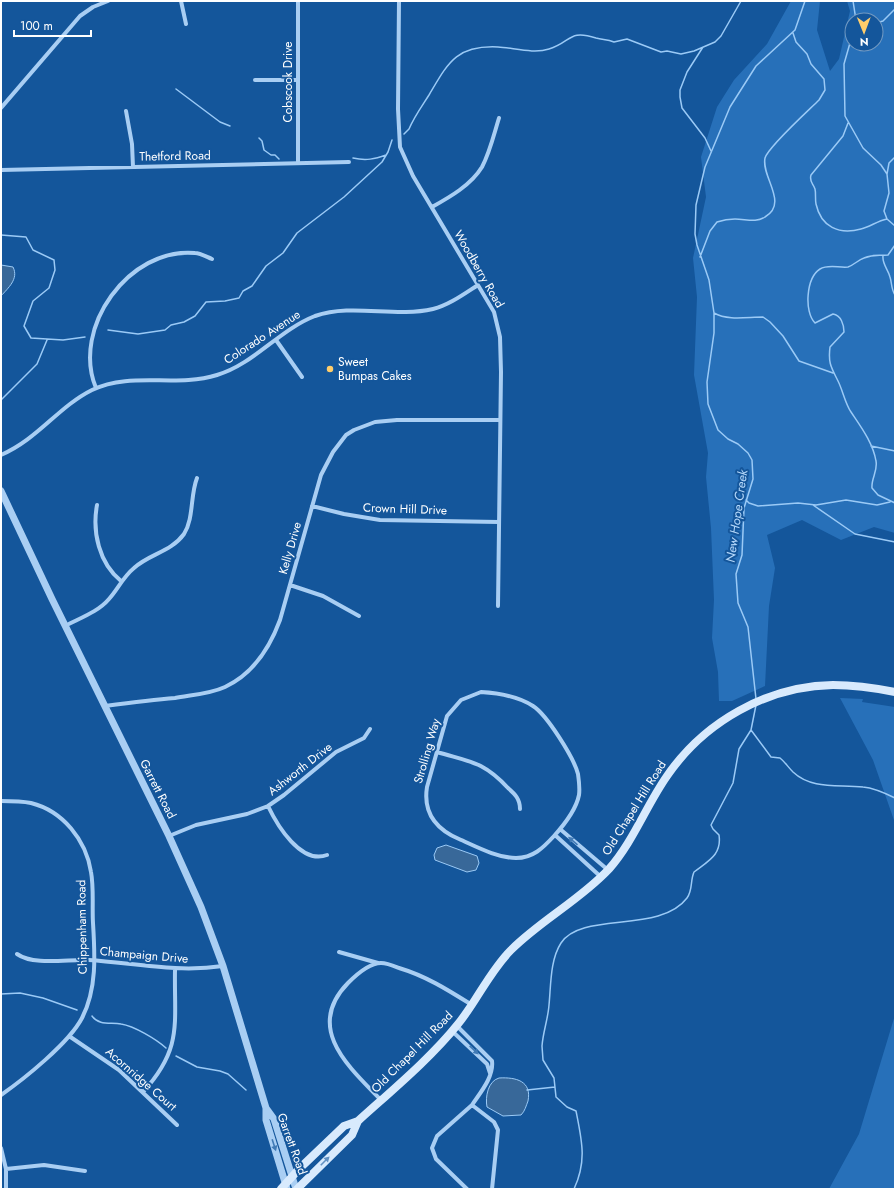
<svg xmlns="http://www.w3.org/2000/svg" width="896" height="1190" font-family="Jost,sans-serif">
	<style>
		.green { fill: #2770b9; fill-rule: evenodd }
		.water { fill: #386899; stroke: #9bcaf6 }
		.lines { fill: none; stroke-linecap: round; stroke-linejoin: round }
		.stream { stroke: #9bcaf6; stroke-width: 1.5 }
		.minor { stroke: #a9cef3; stroke-width: 4 }
		.tertiary { stroke: #a9cef3; stroke-width: 7 }
		.secondary { stroke: #d8eafd; stroke-width: 8 }
		.oneway { fill: #417ab5 }
		.oneway2 { fill: #6291c2 }
		.poi-dot { fill: #ffcd6b; stroke: #14569b; stroke-width: 1.5 }
		.labels { text-anchor: middle; stroke-width: 4; stroke-linejoin: round; paint-order: stroke }
		.street-label { font-size: 12px; fill: #fff; stroke: #14569b }
		.poi-label { font-size: 12px; fill: #fff; stroke: #14569b; text-anchor: start }
		.water-label { font-size: 13px; font-style: italic; fill: #b5d8fa; stroke: #14569b }
	</style>
	<rect width="100%" height="100%" fill="#14569b"/>
	<path class="green" d="M791 1H820L817 30 830 71 839 59 850 11 847 1H895V533L874 527 841 540 802 520 767 535 775 568 769 606 765 686 732 701H719L718 672 712 638 714 600 711 528 706 477 708 453 694 375 697 297 693 258 706 197 701 157 717 107 734 80 767 44ZM852 20H876V44H852Z
		M840 698 863 699 862 702 895 707V823L873 760Z
		M895 1015V1189H829L859 1134Z"/>
	<path class="water" d="M1 265 13 267C19 279 8 288 1 296Z
		M446 845 477 856 479 863 476 870 467 872 435 860 434 855 437 848Z
		M499 1078C516 1077 532 1081 528 1101 526 1106 525 1111 521 1115L503 1116 487 1107C485 1097 488 1081 499 1078Z"/>
	<g class="lines">
		<path class="stream" d="M853 1 856 20
			M876 23 883 21 895 9
			M852 36 844 64 845 116 863 148 881 165 887 174 889 193 884 211 887 219 895 226
			M703 47 687 72 680 90V97L682 108 705 138 711 151
			M176 89 220 122 230 126
			M895 96V105
			M848 123 843 136 811 175C809 182 813 183 815 189 816 193 815 199 816 204 821 227 839 235 861 229 870 227 877 221 887 219
			M404 134 409 129C414 117 422 106 429 95 448 63 456 45 498 47 514 48 534 54 549 49 572 42 568 29 596 38 603 40 607 39 614 42L627 39 661 52 667 51 681 54 694 51 715 42 721 36 741 1
			M259 138 262 141 264 150 271 155H275L279 159
			M353 158C366 161 375 159 386 155
			M887 174 889 163 895 157
			M1 235 26 237 33 250 54 260 55 270 49 288 33 301 24 326 31 338 63 340 85 337
			M895 245 888 255C878 256 874 254 864 258 858 260 854 265 848 267 839 268 828 264 820 269 806 278 804 312 815 323L833 314C841 315 844 325 844 332L830 347C828 363 831 367 838 381 843 391 845 403 851 412 861 427 873 443 876 461 878 471 871 479 872 488L878 495 895 503
			M883 256C882 264 888 269 890 277 892 283 891 289 895 295
			M700 257 710 231 717 222C723 220 729 219 735 219 746 219 756 223 765 217 789 203 761 177 765 158 768 147 809 110 819 100L825 90 824 79 811 64 807 54 796 42 793 33
			M714 313C728 321 747 317 763 317L770 322 783 336 799 361 833 373
			M108 330 138 334 165 330 171 325 184 322 195 316 206 302 225 301 239 298 243 291 252 286 266 266 283 253 297 233 344 197 382 162 388 152 392 140
			M1 400 37 364 47 340
			M871 446 895 451
			M746 500 749 503 758 506 798 503 816 505 846 500 877 505 890 502
			M813 505 855 534 895 542
			M756 699 748 627 738 603 736 574 742 555 744 508 753 479 752 460 748 453 738 444 728 439 718 430 708 404 707 382 714 333V313L709 280 697 245 695 234 696 205 705 167 730 107 756 66 795 30 805 1
			M751 730 771 757 780 758C785 762 788 767 793 772 812 790 839 784 863 787 874 788 885 793 895 798
			M1 994 20 993 43 998 77 1010
			M92 1016C99 1026 111 1022 121 1024 134 1026 156 1039 166 1048
			M176 1056 197 1067 220 1071 228 1074 246 1090
			M527 1090 555 1087
			M574 1189C587 1161 582 1141 576 1111L567 1107 556 1097 554 1078 543 1060 542 1046C543 1032 548 1019 549 1005 551 985 550 960 561 943 582 911 660 934 687 898 693 890 690 881 694 872 708 861 722 855 719 835L713 829 711 825 733 783 739 749 751 730 756 705"/>
		<path class="minor" d="M181 1 186 24
			M399 1 398 109 400 147 413 176 494 312 500 337 501 372 498 606
			M255 80H298
			M1 108 80 16 93 7 108 1
			M126 111 132 144 133 167
			M298 163V1
			M1 170 349 162
			M432 207C450 197 471 185 482 167 490 152 494 134 499 118
			M276 340 302 377
			M96 388C71 328 129 247 195 253 200 253 207 257 212 259
			M1 455C38 439 58 407 92 390 131 371 176 388 217 375 254 364 279 330 315 316 353 303 394 318 433 309 449 305 464 294 478 285
			M97 505C92 532 99 563 121 581
			M312 506 344 514 380 520 499 522
			M290 585 323 596 359 616
			M65 626C80 618 98 612 109 599 118 589 123 577 134 568 149 554 171 552 184 534 194 518 190 496 197 478
			M481 692C498 693 519 697 533 706 547 715 574 758 578 774 579 781 580 788 579 795 576 810 564 825 554 836 543 848 533 858 516 858 497 858 475 846 459 839 436 829 423 812 427 787L447 716 461 700Z
			M105 706C128 703 151 700 175 698 191 695 210 694 225 687 253 674 270 647 280 620L321 475 333 452 346 435 354 430 375 422 397 420H500
			M437 752C470 762 483 761 508 788 515 794 520 799 520 809
			M1 801C11 801 21 801 31 803 63 811 86 840 91 872 94 888 92 907 93 923 95 955 97 989 82 1018 69 1043 24 1079 1 1095
			M268 806C277 825 301 865 327 855
			M560 829 608 870
			M555 835 601 877
			M169 836 196 825 247 814 268 806 284 795 336 752 364 738 370 729
			M339 952 378 963
			M17 954C34 966 68 959 89 960 134 963 177 973 223 966
			M457 1026 492 1061C494 1077 480 1093 472 1105
			M452 1031 487 1064 490 1073
			M69 1036 119 1070 177 1125
			M143 1092C183 1048 174 1024 175 970
			M381 1100C349 1067 304 1028 348 983 356 975 369 963 381 963 387 963 394 966 399 968 426 976 448 990 472 1005
			M1 1148 6 1169V1189
			M6 1169 44 1165 85 1171
			M467 1189 436 1159 432 1148 437 1136 472 1105 494 1122 498 1130 492 1189"/>
		<path class="tertiary" d="M1 491 52 599 169 836 201 907 223 966 266 1108V1120L287 1189
			M266 1108 274 1119 296 1189"/>
		<path class="secondary" d="M281 1189 299 1169 344 1126 358 1121C390 1092 431 1058 458 1024 477 1001 489 972 511 950 541 920 580 900 609 869 633 842 646 806 667 776 704 722 767 686 833 685 854 685 875 688 895 692
			M297 1189 352 1135 358 1121"/>
	</g>
	<defs><path id="oneway-solid" d="M-6-.8H1V-3.2L6.5 0L1 3.2V.8H-6Z"/></defs>
	<g class="oneway">
		<use href="#oneway-solid" transform="translate(573 841) rotate(-139)"/>
		<use href="#oneway-solid" transform="translate(474 1050) rotate(43)"/>
		<use href="#oneway-solid" transform="translate(274 1145) rotate(72)"/>
	</g>
	<use class="oneway2" href="#oneway-solid" transform="translate(325 1161) rotate(-45)"/>
	<circle class="poi-dot" cx="330" cy="369" r="4"/>
	<g class="labels">
		<g class="street-label">
			<text transform="translate(288 82) rotate(-90)" y="4">Cobscook Drive</text>
			<text transform="translate(175 156) rotate(-1)" y="4">Thetford Road</text>
			<text transform="translate(479 269) rotate(60)" y="4">Woodberry Road</text>
			<text transform="translate(262 337) rotate(-33)" y="4">Colorado Avenue</text>
			<text transform="translate(405 509) rotate(2)" y="4">Crown Hill Drive</text>
			<text transform="translate(290 548) rotate(-74)" y="4">Kelly Drive</text>
			<text transform="translate(427 751) rotate(-74)" y="4">Strolling Way</text>
			<text transform="translate(300 769) rotate(-38)" y="4">Ashworth Drive</text>
			<text transform="translate(158 789) rotate(63)" y="4">Garrett Road</text>
			<text transform="translate(634 808) rotate(-58)" y="4">Old Chapel Hill Road</text>
			<text transform="translate(82 927) rotate(-91)" y="4">Chippenham Road</text>
			<text transform="translate(144 955) rotate(5)" y="4">Champaign Drive</text>
			<text transform="translate(412 1052) rotate(-45)" y="4">Old Chapel Hill Road</text>
			<text transform="translate(141 1079) rotate(41)" y="4">Acornridge Court</text>
			<text transform="translate(292 1144) rotate(70)" y="4">Garrett Road</text>
		</g>
		<g class="poi-label">
			<text x="338" y="366">Sweet<tspan x="338" dy="14">Bumpas Cakes</tspan></text>
		</g>
		<g class="water-label">
			<text transform="translate(736 516) rotate(-82)" y="5">New Hope Creek</text>
		</g>
	</g>
	<rect width="896" height="1190" fill="none" stroke="#ffffff" stroke-width="4"/>
	<g transform="translate(864 32) rotate(179)"><circle r="19" fill="#14569b" stroke="#729ac3"/>
	<path d="M0-3L7 15L0 10L-7 15Z" fill="#ffcd6b"/>
	<text y="-6" font-size="11" font-weight="bold" text-anchor="middle" fill="#ffffff">N</text>
	</g>
	<path d="M14 30v6h77v-6" fill="none" stroke="#ffffff" stroke-width="2"/>
	<text x="20" y="30" font-size="12" fill="#ffffff" stroke="#14569b" stroke-width="3" paint-order="stroke">100 m</text>
</svg>
